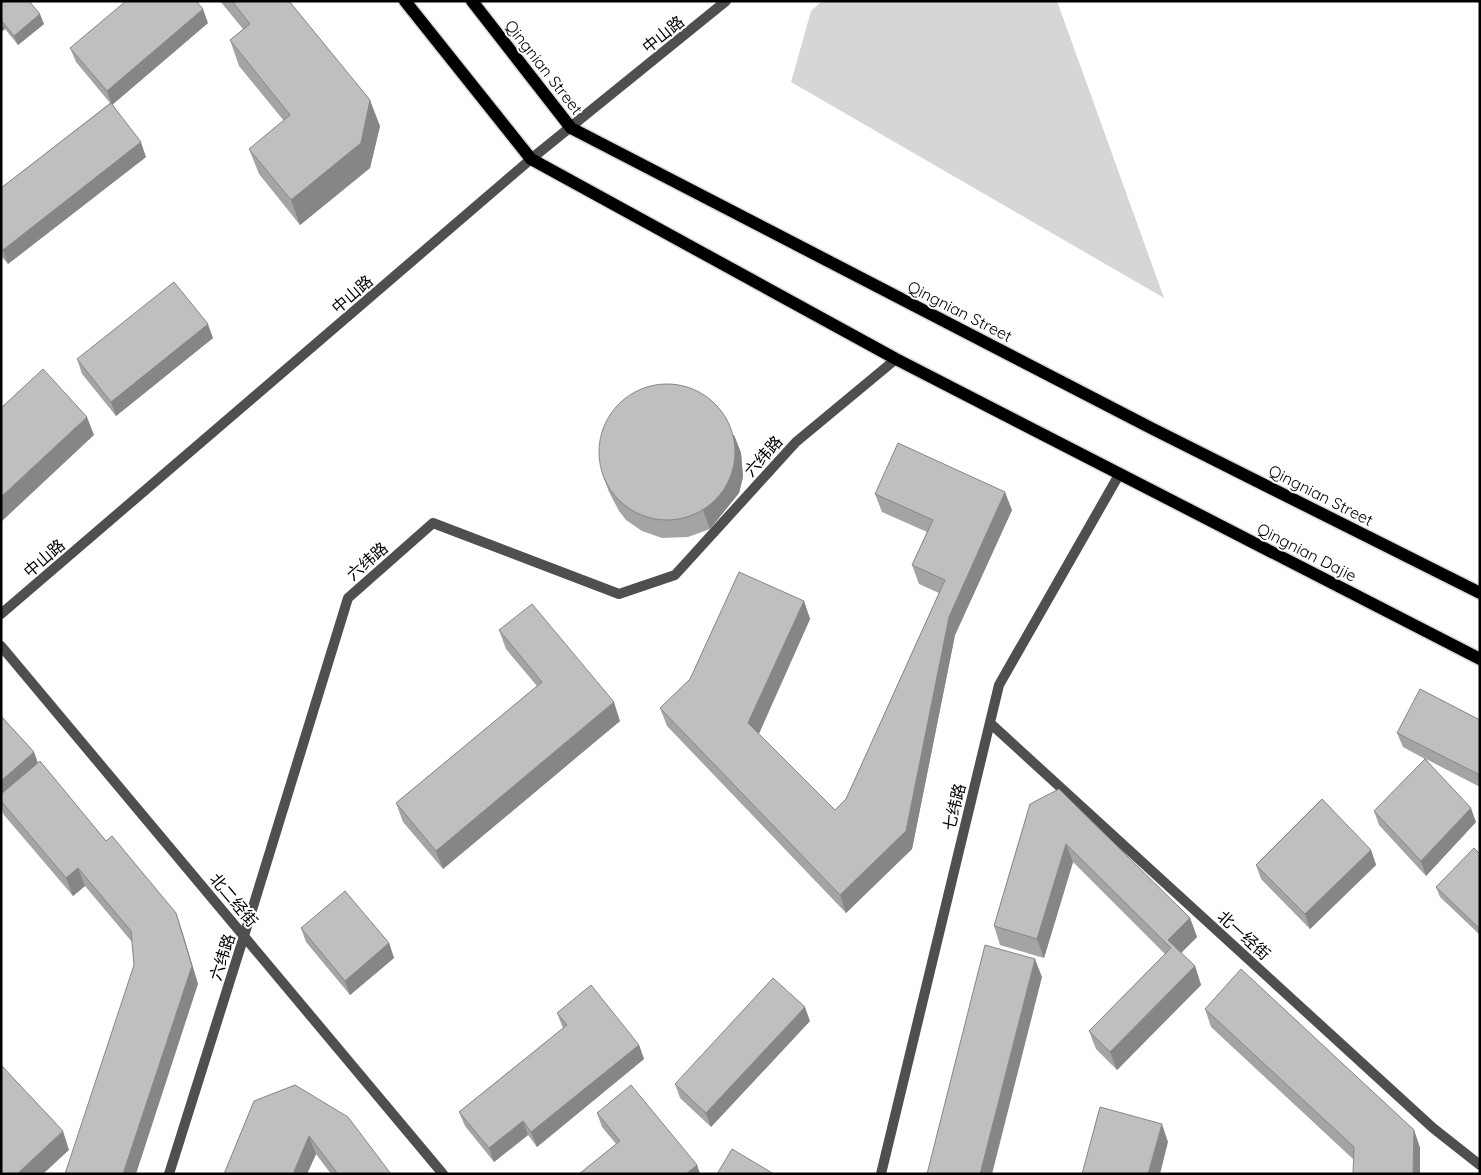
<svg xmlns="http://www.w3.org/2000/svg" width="1481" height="1175" font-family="Quicksand,'Noto Sans SC',sans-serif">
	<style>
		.green { fill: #d6d6d6 }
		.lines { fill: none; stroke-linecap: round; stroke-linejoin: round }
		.primary-casing { stroke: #dbdbdb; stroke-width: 15 }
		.minor { stroke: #4f4f4f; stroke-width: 10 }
		.tertiary { stroke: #4f4f4f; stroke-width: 10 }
		.primary { stroke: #000; stroke-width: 12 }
		.wall { fill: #a4a4a4 }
		.shaded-wall { fill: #868686 }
		.building { fill: #bfbfbf; stroke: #868686 }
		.labels { text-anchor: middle; stroke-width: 4; stroke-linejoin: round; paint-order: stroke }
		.street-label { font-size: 16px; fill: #000; stroke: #fff }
	</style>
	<rect width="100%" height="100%" fill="#fff"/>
	<path class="green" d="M822 1H1057L1164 298 791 82 811 11Z"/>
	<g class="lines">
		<g class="primary-casing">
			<path id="primary" d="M405 1 531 159 896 359 1480 659
				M472 1 571 128 1151 428 1480 593"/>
		</g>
		<path class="minor" d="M1 646 443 1174
			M990 723 1433 1128 1480 1165
			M169 1174 244 936 348 598 433 523 619 594 675 575 796 442 896 359
			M881 1174 999 685 1120 473"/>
		<path class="tertiary" d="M1 614 531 159 726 1"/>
		<use href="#primary" class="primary"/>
	</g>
	<path class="wall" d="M1 1 44 24 18 45 5 29 1 32Z
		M220 1H289L380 126 370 168 300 225 259 174 249 149 284 121 239 66 230 40 243 29Z
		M208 23 112 105 146 157 8 264 1 256V188L110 103 76 62 70 48Z
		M213 338 116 416 82 374 77 359Z
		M734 435 741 453 743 477 739 493 710 529 688 537 662 538 642 531 626 520 619 511 609 492 602 473Z
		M875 494 1012 510 955 635 912 849 846 913 667 726 660 708 804 601 810 619 759 734 835 810 846 799 939 593 919 584 912 565 927 532 882 512Z
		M499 630 620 721 443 869 403 822 396 803 537 686 506 649Z
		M1 716 34 752 38 763 106 841 176 913 182 931 198 984 134 965 132 942 85 886 73 896 4 815 1 807Z
		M1480 720V787L1426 759 1476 822 1426 876 1379 825 1374 811 1425 759 1403 747 1397 733Z
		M1030 804 1190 918 1197 937 1181 953 1195 966 1201 985 1117 1070 1096 1049 1089 1031 1165 954 1073 862 1044 958 1000 945 994 926Z
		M1371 850 1376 865 1310 929 1261 879 1256 865Z
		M1480 854V935L1440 897 1436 887Z
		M301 928 389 943 394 958 350 995 306 942Z
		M1205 1009 1414 1130 1420 1148 1353 1159 1211 1027Z
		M557 1013 639 1045 644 1059 537 1147 528 1135 494 1162 465 1126 459 1112 563 1028Z
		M810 1021 711 1127 680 1098 675 1084Z
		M254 1101 391 1174H331L316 1154 307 1174H224Z
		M597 1113 697 1165 700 1174H579L616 1144 602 1127Z"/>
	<path class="shaded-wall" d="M203 9 208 23 112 105 107 91Z
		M40 14 44 24 18 45 14 36Z
		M1 20 5 29 1 32Z
		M370 100 380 126 370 168 300 225 291 200Z
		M141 142 146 157 8 264 3 250Z
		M208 324 213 338 116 416 111 402Z
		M87 417 94 435 1 522V497Z
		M734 435 741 453 743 477 739 493 710 529 703 510Z
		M1005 492 1012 510 955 635 912 849 846 913 840 895 949 617Z
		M804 601 810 619 755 742 748 723Z
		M614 702 620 721 443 869 436 851Z
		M34 752 40 770 1 801V781Z
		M1471 808 1476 822 1426 876 1421 861Z
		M1066 844 1073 862 1044 958 1037 939Z
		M1371 850 1376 865 1310 929 1305 914Z
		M78 868 85 886 73 896 66 878Z
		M176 913 182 931 198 984 136 1174H123Z
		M1190 918 1197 937 1175 959 1168 940Z
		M389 943 394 958 350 995 345 981Z
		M1035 959 1042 977 992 1174H980Z
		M1195 966 1201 985 1117 1070 1110 1052Z
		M805 1007 810 1021 711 1127 706 1113Z
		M639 1045 644 1059 537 1147 531 1132Z
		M523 1121 528 1135 494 1162 489 1148Z
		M1162 1124 1168 1142 1160 1174H1148Z
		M1414 1130 1420 1148V1174H1413Z
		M63 1131 69 1150 43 1174H17Z
		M309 1136 316 1154 307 1174H293Z
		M697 1165 700 1174H686Z"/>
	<path class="building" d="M1 1H29L40 14 14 36 1 20Z
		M126 1H196L203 9 107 91 70 48Z
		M232 1H289L370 100 361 143 291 200 249 149 290 115 230 40 250 24Z
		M111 103 141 142 3 250 1 248V188Z
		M174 282 208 324 111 402 77 359Z
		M43 369 87 417 1 497V408Z
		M599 452a68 68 0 1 1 136 0a68 68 0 1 1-136 0Z
		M898 443 1005 492 949 617 906 831 840 895 660 708 690 679 739 572 804 601 748 723 835 810 846 799 945 580 912 565 933 520 875 494Z
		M532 604 614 702 436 851 396 803 542 682 499 630Z
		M1420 689 1480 720V775L1397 733Z
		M1 716 34 752 1 781Z
		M1425 759 1471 808 1421 861 1374 811Z
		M40 761 106 841 112 836 176 913 192 966 123 1174H65L134 965 131 931 78 868 66 878 1 801V794Z
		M1059 789 1190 918 1168 940 1195 966 1110 1052 1089 1031 1171 948 1066 844 1037 939 994 926 1030 804Z
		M1322 799 1371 850 1305 914 1256 865Z
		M1474 848 1480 854V929L1436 887Z
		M345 891 389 943 345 981 301 928Z
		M985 945 1035 959 980 1174H927Z
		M1241 969 1414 1130 1413 1174H1353L1354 1147 1205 1009Z
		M773 978 805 1007 706 1113 675 1084Z
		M591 985 639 1045 531 1132 523 1121 489 1148 459 1112 567 1025 557 1013Z
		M1 1065 63 1131 17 1174H1Z
		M295 1085 348 1117 391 1174H338L309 1136 293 1174H224L254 1101Z
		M631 1085 697 1165 686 1174H579L620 1141 597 1113Z
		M1100 1107 1162 1124 1148 1174H1082Z
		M732 1149 774 1174H717Z"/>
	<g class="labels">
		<g class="street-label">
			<text transform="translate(663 34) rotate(-39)" y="6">中山路</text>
			<text transform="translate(544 67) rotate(52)" y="6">Qingnian Street</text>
			<text transform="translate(352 294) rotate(-41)" y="6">中山路</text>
			<text transform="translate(960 311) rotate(27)" y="6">Qingnian Street</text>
			<text transform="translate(763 456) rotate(-48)" y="6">六纬路</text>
			<text transform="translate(1321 495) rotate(27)" y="6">Qingnian Street</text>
			<text transform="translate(1307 552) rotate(27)" y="6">Qingnian Dajie</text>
			<text transform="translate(44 558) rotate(-41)" y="6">中山路</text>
			<text transform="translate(367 561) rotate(-41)" y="6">六纬路</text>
			<text transform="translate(954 807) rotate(-76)" y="6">七纬路</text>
			<text transform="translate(234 900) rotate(50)" y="6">北二经街</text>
			<text transform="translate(1244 935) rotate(42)" y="6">北一经街</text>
			<text transform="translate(222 957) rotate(-72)" y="6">六纬路</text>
		</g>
	</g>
	<rect width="1481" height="1175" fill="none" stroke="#000000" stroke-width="5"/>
</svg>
